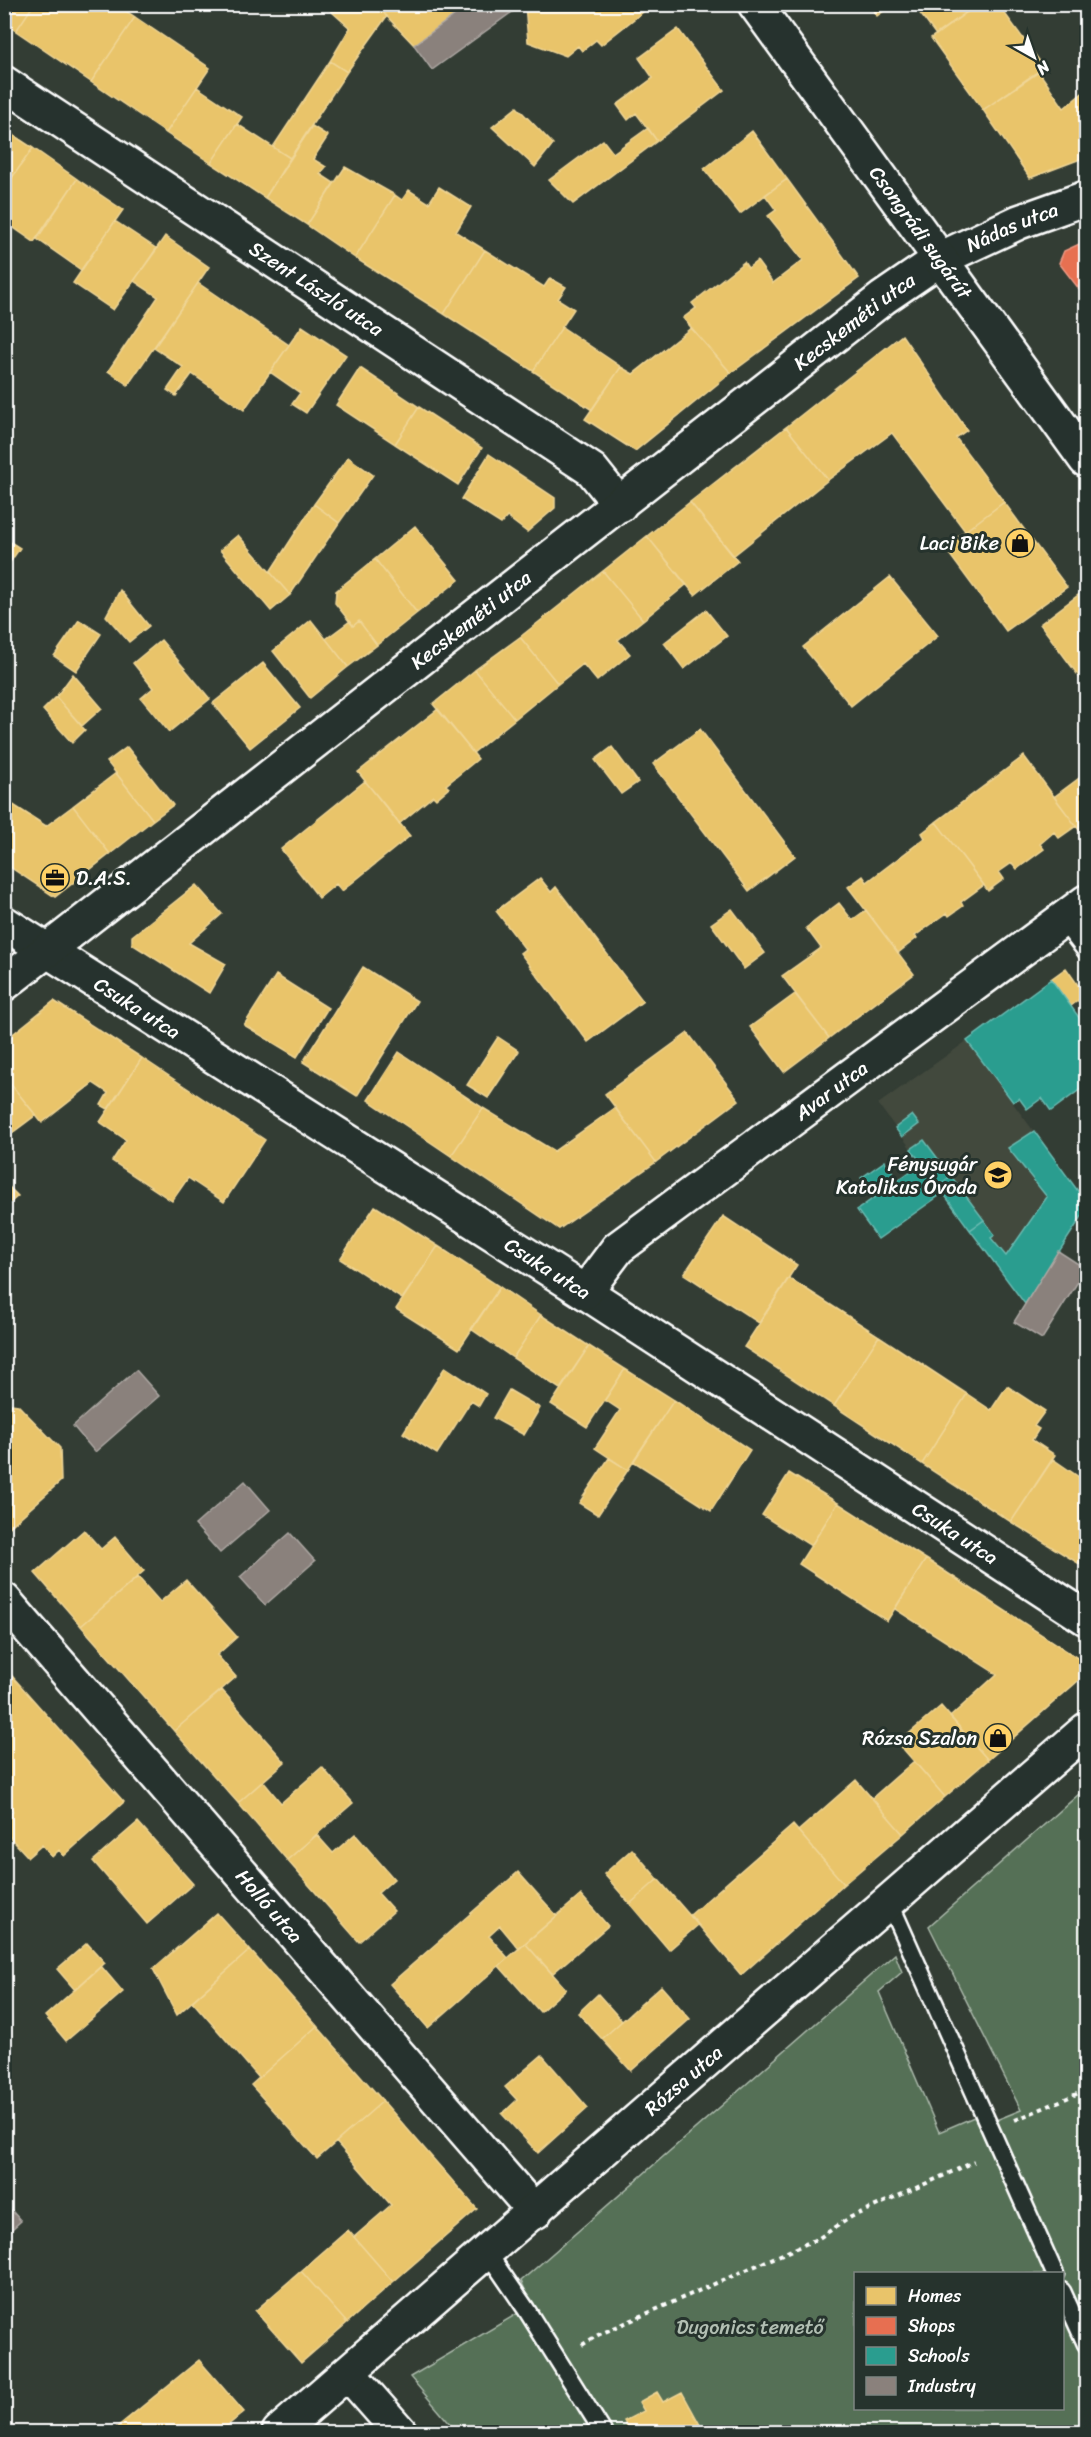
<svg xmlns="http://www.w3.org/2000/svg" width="1091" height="2437" font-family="Sriracha,sans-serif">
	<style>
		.built { fill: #42493d }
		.green { fill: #557056; stroke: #aab8aa; stroke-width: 1.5; fill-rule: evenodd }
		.homes { fill: #e9c46a; stroke: #f0d697; stroke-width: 1.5 }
		.shops { fill: #e76f51; stroke: #ee9a85; stroke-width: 1.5 }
		.schools { fill: #2a9d8f; stroke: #6abab1; stroke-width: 1.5 }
		.industry { fill: #8a817c; stroke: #ada7a3; stroke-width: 1.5 }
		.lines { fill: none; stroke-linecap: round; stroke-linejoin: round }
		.service-casing { stroke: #fff; stroke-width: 21 }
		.minor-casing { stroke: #fff; stroke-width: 38 }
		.tertiary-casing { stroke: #fff; stroke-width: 38 }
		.secondary-casing { stroke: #fff; stroke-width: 38 }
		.path { stroke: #fff; stroke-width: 4; stroke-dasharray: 4.5 4.5; stroke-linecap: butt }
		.service { stroke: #26332d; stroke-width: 16 }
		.minor { stroke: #26332d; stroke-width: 33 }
		.tertiary { stroke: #26332d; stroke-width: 33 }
		.secondary { stroke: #26332d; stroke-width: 33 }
		.labels { text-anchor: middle; stroke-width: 6; stroke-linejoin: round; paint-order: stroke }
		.street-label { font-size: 20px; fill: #fff; stroke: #26332d }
		.poi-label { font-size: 20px; fill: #fff; stroke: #26332d; text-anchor: end }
		.park-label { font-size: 20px; fill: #b2bfb3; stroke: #26332d }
	</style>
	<rect width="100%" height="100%" fill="#333d34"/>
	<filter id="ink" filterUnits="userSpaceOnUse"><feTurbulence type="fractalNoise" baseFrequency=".0167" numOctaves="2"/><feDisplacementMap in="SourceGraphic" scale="12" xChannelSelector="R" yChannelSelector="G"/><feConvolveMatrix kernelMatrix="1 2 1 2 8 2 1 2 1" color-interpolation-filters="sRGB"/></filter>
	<g filter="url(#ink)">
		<path class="built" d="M967 1041 1086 1202V1210L1025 1304 878 1104Z"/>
		<path class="green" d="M1086 1788V2432H457L410 2377 532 2305 521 2281 895 1954 902 1972 879 1992 939 2132 974 2117 979 2127 1021 2110 929 1926ZM856 2274H1062V2408H856Z"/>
		<path class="homes" d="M4 4H34L16 31 4 23Z
			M34 4H116L135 17 91 82 16 31Z
			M323 4H375L387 16 347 72 330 61 350 28Z
			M375 4 416 5 470 4 414 45Z
			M525 4H653L601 45 596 40 582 51 578 46 566 56 528 42Z
			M869 4H893L877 16Z
			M913 4H978L936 35Z
			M978 4H998L1044 67 983 110 931 38Z
			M135 17 210 68 166 133 91 82Z
			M678 29 724 90 657 141 636 113 628 120 617 105 653 78 639 58Z
			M330 61 347 72 290 158 273 147Z
			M1039 72 1064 108 1086 90V157L1030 178 983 110Z
			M197 87 242 117 211 163 166 133Z
			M517 107 553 144 535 167 492 127Z
			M237 124 290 158 265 198 211 163Z
			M312 126 328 136 313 159 326 167 320 174 334 183 307 225 265 198Z
			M648 128 657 141 573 204 549 180 603 140 613 153Z
			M4 129 33 148 4 189Z
			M752 131 787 179 740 214 704 169Z
			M33 148 77 179 34 242 4 221V189Z
			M345 167 395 195 355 258 307 225Z
			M77 179 123 210 81 270 37 239Z
			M787 179 859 278 731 373 683 318 696 308 692 303 744 262 748 268 757 261 773 283 803 260 768 216 776 210 765 195Z
			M439 187 471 207 456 232 485 250 444 314 355 258 395 195 402 200 409 190 429 203Z
			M115 221 157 249 113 310 73 283Z
			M1086 222V234L1083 235 1080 224Z
			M165 236 209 267 128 385 108 371 158 297 134 281Z
			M485 250 544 287 550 278 566 287 558 299 574 309 533 371 444 314Z
			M198 283 289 345 244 410 192 374 176 396 167 390 183 367 154 348Z
			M302 326 346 355 306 413 292 404 300 393 270 372Z
			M562 327 621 367 592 410 533 371Z
			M691 328 731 373 635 451 585 419 621 367 633 374Z
			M902 335 967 430 956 438 1004 502 965 531 892 433 828 480 786 427Z
			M360 368 419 407 395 444 336 405Z
			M419 407 482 448 458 485 395 444Z
			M786 427 828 480 733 556 690 502Z
			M489 454 555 498V508L527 532 507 517 501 524 461 499Z
			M348 457 373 475 339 523 314 504Z
			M690 502 738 561 695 595 647 536Z
			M1004 502 1067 587 1006 631 944 547Z
			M314 504 339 523 290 595 270 572Z
			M415 526 459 580 417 613 375 559Z
			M238 535 290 595 271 611 220 550Z
			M647 536 686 585 643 620 603 571Z
			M4 538 20 548 4 571Z
			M375 559 417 613 377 645 359 621 353 626 335 603 336 591Z
			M603 571 643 620 618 640 630 654 597 681 583 664 558 684 520 637Z
			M890 577 938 636 851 706 803 647Z
			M120 590 149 626 129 642 106 616Z
			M1085 590 1086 593V686L1040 624Z
			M706 610 727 636 684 669 664 643Z
			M79 620 101 634 76 671 54 656Z
			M311 620 348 667 310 698 273 651Z
			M350 621 353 626 359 621 377 645 348 667 326 639Z
			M520 637 558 684 515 719 475 670Z
			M161 640 210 699 169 732 141 698 153 688 133 663Z
			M263 663 300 708 250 748 213 703Z
			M475 670 515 719 473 753 433 704Z
			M73 674 102 708 82 726 56 697Z
			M56 697 85 730 72 743 43 710Z
			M438 709 478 759 446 785 449 788 436 799 433 796 399 824 358 772Z
			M700 729 795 856 749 891 653 764Z
			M127 747 173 805 153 820 107 762Z
			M612 747 638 782 621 794 595 760Z
			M1024 756 1076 826 1059 838 1054 832 1040 844 1044 849 1017 869 1012 863 999 872 1004 879 988 891 936 822Z
			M116 773 153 820 110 854 73 806Z
			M1086 773V839L1054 797Z
			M365 781 410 836 342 891 336 884 319 898 281 849Z
			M4 799 46 826 73 806 110 854 55 897 4 863Z
			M936 822 984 885 961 902 963 906 949 916 947 913 915 936 917 938 898 953 848 887 863 876 867 882 925 838 922 833Z
			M540 878 551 892 556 887 643 1001 588 1042 520 953 525 949 496 911Z
			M196 885 222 914 189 943 226 964 209 993 132 944V936Z
			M839 903 852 920 866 910 914 974 829 1038 782 976 821 948 806 928Z
			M732 909 765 953 744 969 711 924Z
			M363 967 417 1001 357 1096 303 1062Z
			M1066 968 1085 995 1071 1006 1051 979Z
			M276 975 328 1008 297 1057 244 1025Z
			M795 994 829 1038 784 1072 750 1027Z
			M54 1001 142 1058 108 1109 101 1105 108 1093 93 1083 42 1123 4 1076V1041Z
			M688 1033 739 1100 656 1162 605 1094Z
			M498 1037 519 1051 488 1098 467 1085Z
			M399 1052 483 1108 451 1156 368 1100Z
			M142 1058 265 1140 224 1202 188 1178 172 1201 112 1161 126 1140 100 1122Z
			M4 1076 36 1115 4 1139Z
			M483 1108 554 1151 615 1108 656 1162 559 1229 451 1156Z
			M4 1182 18 1196 4 1208Z
			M375 1206 438 1246 402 1299 340 1259Z
			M723 1216 797 1265 759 1323 684 1274Z
			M438 1246 500 1287 459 1349 396 1309Z
			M789 1278 879 1336 834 1406 744 1347Z
			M500 1287 541 1315 513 1358 471 1329Z
			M541 1315 589 1346 560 1389 513 1358Z
			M879 1336 967 1394 922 1464 834 1406Z
			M589 1346 625 1369 587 1427 551 1404Z
			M445 1367 486 1394 479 1406 471 1401 437 1454 403 1433Z
			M625 1369 674 1400 628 1470 595 1448 620 1410 605 1400Z
			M1007 1386 1045 1411 1034 1426 1039 1429 1032 1440 1055 1455 1011 1522 922 1464 967 1394 991 1410Z
			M509 1390 540 1408 524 1435 493 1418Z
			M674 1400 750 1450 711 1511 633 1461Z
			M4 1403 18 1405 60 1448 61 1481 4 1532Z
			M609 1458 628 1470 598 1515 579 1503Z
			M1053 1459 1086 1482V1568L1011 1522Z
			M789 1473 838 1503 811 1546 762 1515Z
			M838 1503 926 1559 887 1621 799 1564Z
			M84 1530 101 1549 115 1537 144 1571 81 1626 35 1573Z
			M926 1559 1085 1663 1086 1674 988 1760 950 1717 997 1674 895 1609Z
			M138 1577 160 1602 186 1580 237 1637 217 1655 236 1677 174 1731 81 1626Z
			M4 1667 124 1802 64 1856 59 1850 52 1857 42 1845 28 1857 4 1831V1819L13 1811 4 1801 10 1793 4 1787Z
			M222 1690 285 1762 238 1803 174 1731Z
			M941 1706 988 1760 945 1797 898 1743Z
			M914 1761 945 1797 903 1834 872 1798Z
			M322 1767 353 1803 287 1860 238 1803 263 1781 281 1803Z
			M856 1780 903 1834 844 1884 798 1831Z
			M138 1822 193 1884 147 1924 93 1861Z
			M793 1825 844 1884 741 1975 690 1915Z
			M355 1834 394 1879 378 1893 394 1911 359 1942 287 1860 317 1835 333 1853Z
			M632 1849 658 1879 630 1904 604 1874Z
			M518 1872 557 1916 519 1949 500 1926 489 1936 508 1958 428 2028 390 1984Z
			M658 1879 698 1925 669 1950 630 1904Z
			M581 1895 608 1926 552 1974 525 1943Z
			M217 1913 250 1950 177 2015 153 1969Z
			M87 1943 105 1963 75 1990 57 1969Z
			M525 1943 566 1989 540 2012 499 1966Z
			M250 1950 317 2026 259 2078 192 2001Z
			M101 1966 123 1992 66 2041 45 2016Z
			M661 1986 690 2019 631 2071 602 2039Z
			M598 1994 622 2021 602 2039 578 2013Z
			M317 2026 383 2101 317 2159 251 2085Z
			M542 2055 588 2108 538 2153 502 2114 517 2100 505 2087Z
			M383 2101 477 2209 393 2282 354 2237 391 2205 336 2142Z
			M348 2230 393 2282 347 2323 301 2271Z
			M301 2271 347 2323 301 2363 255 2311Z
			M199 2360 244 2412 220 2432H111Z
			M657 2392 663 2402 682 2392 704 2432H630L624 2421 644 2411 639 2402Z"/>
		<path class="shops" d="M1086 241V298L1059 263 1064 251Z"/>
		<path class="schools" d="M1051 979 1086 1027V1047L1083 1049 1086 1054V1085L1051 1111 1042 1098 1027 1109 1019 1098 1013 1102 967 1041Z
			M912 1115 919 1124 902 1137 895 1128Z
			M1034 1131 1086 1202V1210L1025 1304 970 1230 984 1220 995 1235 991 1238 1006 1256 1047 1197 1008 1148Z
			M924 1140 951 1176 938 1186 911 1149Z
			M885 1161 898 1180 921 1164 943 1193 878 1239 857 1210 875 1197 861 1178Z
			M951 1176 984 1220 970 1230 938 1186Z"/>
		<path class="industry" d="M470 4H517L519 7 432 70 414 45Z
			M1058 1251 1086 1269 1042 1339 1014 1322Z
			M136 1370 159 1396 95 1452 73 1426Z
			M245 1481 270 1510 220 1553 195 1525Z
			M290 1533 315 1561 265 1605 240 1577Z
			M4 2202 21 2221 4 2236Z"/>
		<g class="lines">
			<g class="service-casing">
				<path id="service" d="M1062 920 1086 951
					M889 1901 1055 2274
					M487 2252 526 2309 603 2432
					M1062 2291 1086 2344"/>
			</g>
			<g class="minor-casing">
				<g id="minor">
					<path id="s1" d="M4 83 592 470 620 505"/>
					<path id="s2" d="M4 923 585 1292 1086 1618"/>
					<path id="s3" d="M4 984 883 298 940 259 1019 222 1086 198"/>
					<path id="s4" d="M585 1292 618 1248 1086 902"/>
					<path id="s5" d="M4 1600 535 2212"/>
					<path d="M348 2373 400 2432"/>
				</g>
			</g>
			<g class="tertiary-casing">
				<g id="tertiary">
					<path id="s6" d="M279 2432 1086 1730"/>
				</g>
			</g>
			<g class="secondary-casing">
				<g id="secondary">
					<path id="s7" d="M755 4 1086 460"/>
				</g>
			</g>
			<path class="path" d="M1015 2120 1086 2090
				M582 2345 598 2335 819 2238 851 2217 974 2162
				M1084 2432 1086 2431"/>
			<use href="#service" class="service"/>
			<use href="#minor" class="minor"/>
			<use href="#tertiary" class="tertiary"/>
			<use href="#secondary" class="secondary"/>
		</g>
	</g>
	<defs>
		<g id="shop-disc" transform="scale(1.5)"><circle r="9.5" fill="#ffd166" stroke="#26332d"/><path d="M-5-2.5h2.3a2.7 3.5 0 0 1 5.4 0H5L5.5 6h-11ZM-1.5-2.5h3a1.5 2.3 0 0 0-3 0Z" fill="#111"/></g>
		<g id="office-disc" transform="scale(1.5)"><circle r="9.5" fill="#ffd166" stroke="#26332d"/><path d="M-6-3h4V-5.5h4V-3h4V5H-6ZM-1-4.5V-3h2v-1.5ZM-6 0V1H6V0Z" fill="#111"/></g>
		<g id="school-disc" transform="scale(1.5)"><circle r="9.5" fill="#ffd166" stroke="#26332d"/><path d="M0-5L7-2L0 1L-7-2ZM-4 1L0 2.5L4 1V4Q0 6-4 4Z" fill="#111"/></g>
	</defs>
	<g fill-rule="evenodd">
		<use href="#shop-disc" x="1020" y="543"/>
		<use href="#office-disc" x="55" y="878"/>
		<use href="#school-disc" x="998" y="1175"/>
		<use href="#shop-disc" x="998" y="1738"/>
	</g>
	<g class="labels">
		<g class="street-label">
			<text dy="7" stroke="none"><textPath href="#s3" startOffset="1263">Nádas utca</textPath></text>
			<text dy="7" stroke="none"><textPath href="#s7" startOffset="282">Csongrádi sugárút</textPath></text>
			<text dy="7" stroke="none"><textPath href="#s1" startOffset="374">Szent László utca</textPath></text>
			<text dy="7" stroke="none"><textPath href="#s3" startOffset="1078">Kecskeméti utca</textPath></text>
			<text dy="7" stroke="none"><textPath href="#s3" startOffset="592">Kecskeméti utca</textPath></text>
			<text dy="7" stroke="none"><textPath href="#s2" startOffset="158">Csuka utca</textPath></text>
			<text dy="7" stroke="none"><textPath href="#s4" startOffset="320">Avar utca</textPath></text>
			<text dy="7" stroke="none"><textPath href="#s2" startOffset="644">Csuka utca</textPath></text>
			<text dy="7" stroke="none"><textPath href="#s2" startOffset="1130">Csuka utca</textPath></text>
			<text dy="7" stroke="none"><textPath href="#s5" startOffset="405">Holló utca</textPath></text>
			<text dy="7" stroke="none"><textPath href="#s6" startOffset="536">Rózsa utca</textPath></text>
		</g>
		<g class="poi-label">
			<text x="999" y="550">Laci Bike</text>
			<text x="76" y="885" text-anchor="start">D.A.S.</text>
			<text x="977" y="1171">Fénysugár<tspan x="977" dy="23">Katolikus Óvoda</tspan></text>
			<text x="977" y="1745">Rózsa Szalon</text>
		</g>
		<g class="park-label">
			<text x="750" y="2334">Dugonics temető</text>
		</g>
	</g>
	<rect width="1091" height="2437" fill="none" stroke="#26332d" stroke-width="24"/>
	<rect x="12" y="12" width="1067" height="2413" fill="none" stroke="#fff" stroke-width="2" filter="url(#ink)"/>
	<rect x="854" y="2272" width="210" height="138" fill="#26332d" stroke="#7d8581" stroke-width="1.5"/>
	<rect x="866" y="2287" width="30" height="18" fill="#e9c46a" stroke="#7d8581" stroke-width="1.5"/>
	<text x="908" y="2302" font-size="18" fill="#ffffff">Homes</text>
	<rect x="866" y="2317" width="30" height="18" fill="#e76f51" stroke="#7d8581" stroke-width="1.5"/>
	<text x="908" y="2332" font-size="18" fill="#ffffff">Shops</text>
	<rect x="866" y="2347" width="30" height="18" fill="#2a9d8f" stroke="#7d8581" stroke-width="1.5"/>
	<text x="908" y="2362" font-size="18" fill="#ffffff">Schools</text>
	<rect x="866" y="2377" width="30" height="18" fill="#8a817c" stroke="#7d8581" stroke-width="1.5"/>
	<text x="908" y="2392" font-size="18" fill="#ffffff">Industry</text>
	<g transform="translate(1034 57) rotate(140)" stroke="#26332d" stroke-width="4.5" paint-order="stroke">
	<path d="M0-4.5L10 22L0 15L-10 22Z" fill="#ffffff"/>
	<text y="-9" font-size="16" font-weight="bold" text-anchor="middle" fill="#ffffff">N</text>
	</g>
</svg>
